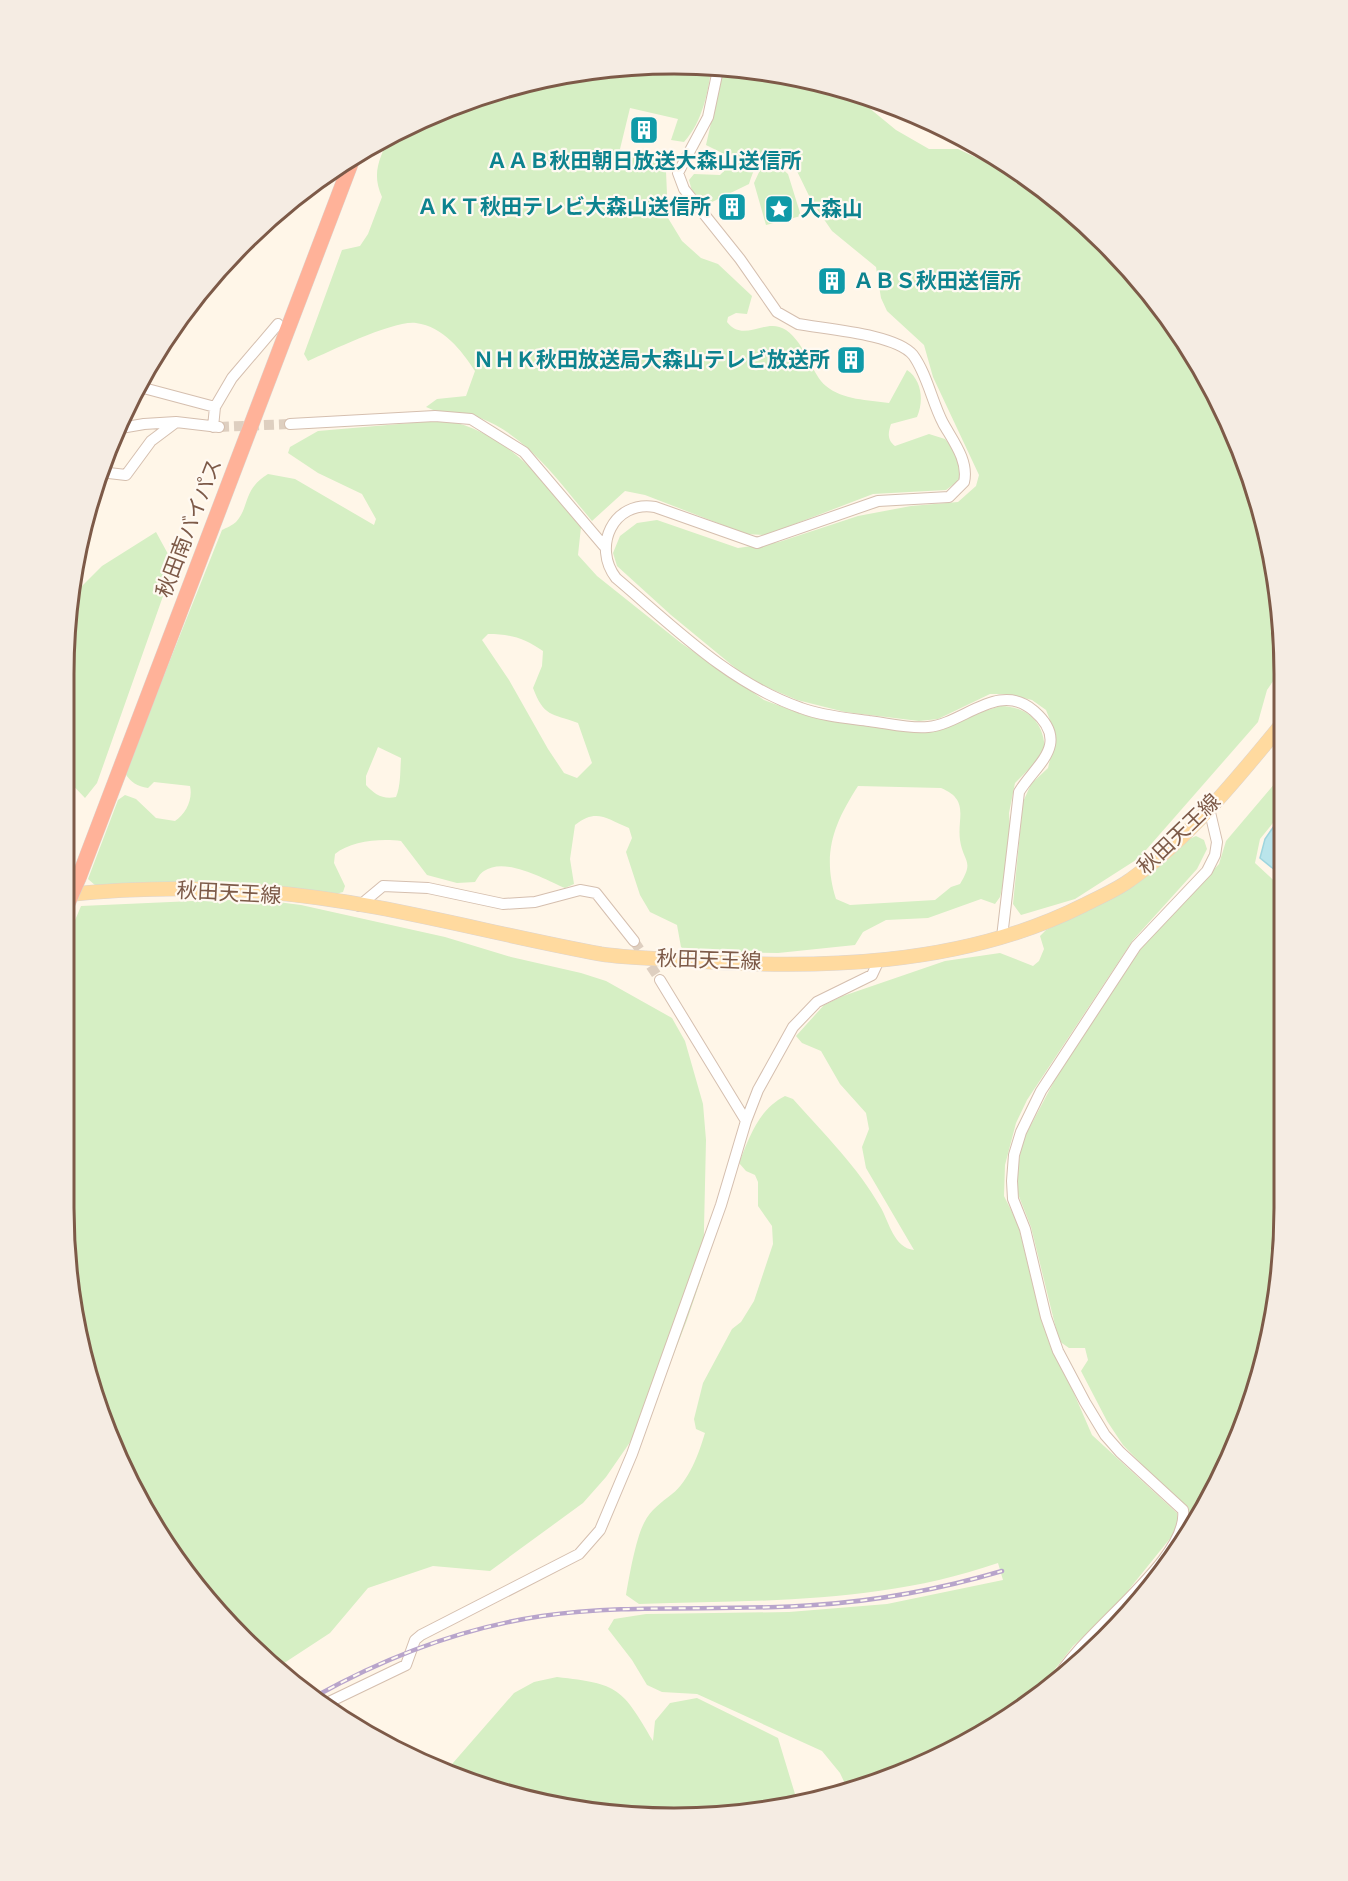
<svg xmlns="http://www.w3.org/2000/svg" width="1348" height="1881" font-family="Lato,'Noto Sans JP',sans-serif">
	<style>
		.green { fill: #d6efc4; fill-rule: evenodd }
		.water { fill: #bae5eb; stroke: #9ed5de; stroke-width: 1.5 }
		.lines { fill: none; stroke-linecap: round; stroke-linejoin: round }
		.minor-tunnel { stroke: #decfc0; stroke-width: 10; stroke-dasharray: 10 5; stroke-linecap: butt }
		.minor-casing { stroke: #d5bfaf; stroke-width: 12 }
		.major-casing { stroke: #ddd4cf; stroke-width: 15 }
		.highway-casing { stroke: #ddd4cf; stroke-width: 16 }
		.minor { stroke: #fff; stroke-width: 10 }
		.major { stroke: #ffda9f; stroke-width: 14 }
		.highway { stroke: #ffb299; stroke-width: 15 }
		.rail-casing { stroke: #b8a4cb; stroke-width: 4.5 }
		.rail { stroke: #fff9f1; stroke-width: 2; stroke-dasharray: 7; stroke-linecap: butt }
		.highway-bridge-casing { stroke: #ddd4cf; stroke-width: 16; stroke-linecap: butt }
		.highway-bridge { stroke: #ffb299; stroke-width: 15 }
		.labels { text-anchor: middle; stroke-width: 4.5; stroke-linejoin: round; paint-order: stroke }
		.culture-label { font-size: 21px; font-weight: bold; fill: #0d838f; stroke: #fff9f1; text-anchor: end }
		.street-label { font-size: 21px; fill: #7d5a48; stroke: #fff9f1 }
		.rim { fill: none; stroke: #7d5a48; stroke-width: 3 }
	</style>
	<rect width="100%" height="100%" fill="#fff6e8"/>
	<path class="green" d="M712 64C708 92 703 121 684 142L671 140 678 119 630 108 620 149 659 162 666 171 668 218 682 241 701 258 718 264 752 296 747 314 736 313 728 317 727 322C744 344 766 316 786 330 806 344 812 375 826 386 843 400 868 400 889 403L907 370C922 380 924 401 917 417L891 424C888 433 887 440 895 446L929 434 945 439 955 451 962 472 958 481 946 490 873 494 766 535 746 534 645 495 625 491 592 521C560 483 528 436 480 418 462 412 443 416 426 407L437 399 466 396 475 371C461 350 444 327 416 323 394 320 331 351 308 361L304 354 342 250 360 246 368 234 382 197C371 173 380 158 390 135L478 95 595 68Z
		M724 66 832 84 846 89 896 130 929 149H958L1049 192 1134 271 1203 368 1238 440 1280 594V671L1267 690 1258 722 1139 858 1075 899 1021 915 1013 904 1023 802 1031 784 1048 768 1056 735 1046 710 1032 700 1007 694H990L938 719 919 721 845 712 797 700 750 680 671 615 617 566 613 553 620 536 637 523 657 520 738 548 779 542 858 516 911 506 958 502 976 486 979 475 933 377 924 345 887 311 881 298 876 267 832 231 812 202 795 167C768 156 759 151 749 184L712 202 693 195 689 180 694 174 720 175 728 167V156L706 145Z
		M778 165 788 174 801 216 766 225 754 183 760 170Z
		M446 420C511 435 541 478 581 527L578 555 597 576 681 643 764 700 804 715 915 732 1001 706C1031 707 1045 725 1045 753L1015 783 1009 813 1011 850 1000 897 995 904 981 899 928 918 886 920 863 932 855 945 778 953 685 951 681 947 677 925 650 912 640 895 626 852 632 838 629 828C606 819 597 808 575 825L570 859 574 884 565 888C546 880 505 856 484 871 480 873 477 879 475 882L457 883 427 875 401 841C381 838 350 841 335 854L334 863 345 886 343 892 332 895 268 885 164 882 96 886 88 879 118 800 125 795 136 799 156 818 175 821C186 814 193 799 190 786L154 782 148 788C137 786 131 783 125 773L222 530C226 528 233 525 236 522 250 507 242 490 268 474L295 479 374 525 376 519 362 494 318 473 288 453 290 447 318 431ZM488 634C510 634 524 638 543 651L542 666 533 688C544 717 551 713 578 723L592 763 577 778 564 773 548 749 509 680 482 640ZM378 747 401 758C400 771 401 785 396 797 383 800 374 794 366 785V776ZM858 786 941 788C970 800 957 817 960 840 963 862 975 860 960 884L951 887 935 900 850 905 836 899C822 854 833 825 858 786Z
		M156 532 174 565 97 783 85 798 63 775V674L71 597 102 566Z
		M1281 776V813L1260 839 1255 863 1282 888 1284 1247 1264 1365 1222 1478 1159 1579 1072 1670 1175 1550 1192 1524 1188 1507 1156 1479 1123 1445 1107 1421 1081 1371 1088 1360 1085 1348H1069L1059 1341 1031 1227 1018 1194 1017 1173 1022 1142 1060 1070 1144 944 1219 864 1226 841Z
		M1196 836 1204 840 1207 849 1197 869 1133 940 1027 1100 1016 1123 1005 1165 1004 1196 1018 1224 1040 1315 1092 1435 1177 1513 1178 1522 1172 1536 1114 1608 1073 1646 1052 1673 1045 1689 980 1736 908 1771 847 1788 840 1773 822 1751 697 1694 662 1692 647 1685 632 1660 608 1629 614 1619 646 1614 789 1612 887 1604 1003 1580 998 1563C879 1604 763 1600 639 1604L626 1595C629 1577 636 1538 644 1523 651 1509 661 1503 672 1494 689 1481 699 1453 705 1433L696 1429 694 1419 703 1383 732 1329 741 1322 754 1301 773 1244 772 1226 758 1206V1182L755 1175 746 1171 739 1163C750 1136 758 1110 785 1096L793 1099C824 1134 858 1167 881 1208 889 1222 894 1248 914 1250L866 1168 862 1147 869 1129 866 1113 840 1084 821 1051 802 1043 796 1036 824 1005 843 996 945 961 1000 953 1033 966 1039 961 1044 949 1040 936 1046 930 1120 893 1187 840Z
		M215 900H262L301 905 445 937 511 957 581 973 606 981 672 1018 685 1041 703 1104 706 1140 703 1273 687 1320 659 1392 635 1435 606 1477 583 1503 490 1571 433 1566 368 1588 330 1633 275 1669 166 1546 110 1441 84 1365 63 1207V949L81 906Z
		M557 1677C619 1684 622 1688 653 1741L655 1721 670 1703 697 1698 778 1738 795 1794 780 1806 753 1813H594L516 1797 446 1771 514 1693 534 1682Z"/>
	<path class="water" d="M1281 816V875L1260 858 1265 839Z"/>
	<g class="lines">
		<path class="minor-tunnel" d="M219 427 290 424
			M634 941 660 980"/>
		<g class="minor-casing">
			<path id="minor" d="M719 65 708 117 678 173 684 189 740 259 777 312 798 324C825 329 896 334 913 355 927 374 932 402 943 423 953 441 969 461 964 482L949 497 878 501 757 543 655 507C613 500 592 547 616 578 674 627 729 683 801 708 822 716 847 718 869 721 887 723 909 729 928 727 963 724 999 680 1034 711 1072 744 1035 765 1019 792L1002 937
				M136 386 215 407
				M290 424 435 416 471 419 524 452 604 546
				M213 427 215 407 232 378 278 324
				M115 429 144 424 176 422 219 427
				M100 472 126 475 151 441 175 423
				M359 906 383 886 428 888 503 904 535 902 580 890 596 893 634 941
				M660 980 746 1121
				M1056 1681C1079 1634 1190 1560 1183 1510L1120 1452 1105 1435 1085 1402 1058 1351 1046 1317 1025 1229 1013 1199 1012 1181 1014 1155 1021 1132 1041 1091 1136 946 1207 871 1215 855 1217 842 1209 808
				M327 1703 406 1665 415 1640 421 1635 579 1554 600 1530 632 1454 721 1205 746 1121 758 1090 793 1027 817 1002 872 975 879 960"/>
		</g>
		<g class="major-casing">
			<path id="major" d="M63 895C130 888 198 887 266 892 379 901 490 934 601 954 627 958 654 958 680 960 814 970 961 967 1084 905 1099 897 1117 890 1130 880 1188 839 1236 780 1281 725"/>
		</g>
		<g class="highway-casing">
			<path id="highway" d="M79 877 354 155"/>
		</g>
		<use href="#minor" class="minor"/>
		<use href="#major" class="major"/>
		<use href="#highway" class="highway"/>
		<g class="rail-casing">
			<path id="rail" d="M316 1696C386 1657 462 1628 542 1616 633 1603 724 1612 814 1605 878 1601 941 1589 1002 1571"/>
		</g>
		<use href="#rail" class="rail"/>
		<g class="highway-bridge-casing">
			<path id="highway-bridge" d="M63 914 79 877"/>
		</g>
		<use href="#highway-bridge" class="highway-bridge"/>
	</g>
	<defs>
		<g id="building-square" transform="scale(1.5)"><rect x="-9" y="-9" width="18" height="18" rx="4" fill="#0f9aa8" stroke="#fff9f1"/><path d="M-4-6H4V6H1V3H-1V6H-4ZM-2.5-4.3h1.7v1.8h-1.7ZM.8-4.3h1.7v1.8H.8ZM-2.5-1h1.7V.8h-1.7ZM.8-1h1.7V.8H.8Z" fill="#fff"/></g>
		<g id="sight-square" transform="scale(1.5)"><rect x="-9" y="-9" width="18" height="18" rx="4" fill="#0f9aa8" stroke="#fff9f1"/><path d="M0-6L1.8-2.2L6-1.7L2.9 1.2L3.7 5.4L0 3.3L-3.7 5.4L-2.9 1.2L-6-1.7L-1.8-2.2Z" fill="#fff"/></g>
	</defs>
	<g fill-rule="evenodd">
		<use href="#building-square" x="644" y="130"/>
		<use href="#building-square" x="732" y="207"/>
		<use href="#sight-square" x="779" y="209"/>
		<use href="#building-square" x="832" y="281"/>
		<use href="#building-square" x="851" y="360"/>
	</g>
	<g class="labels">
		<g class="culture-label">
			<text x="644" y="168" text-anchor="middle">ＡＡＢ秋田朝日放送大森山送信所</text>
			<text x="711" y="214">ＡＫＴ秋田テレビ大森山送信所</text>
			<text x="800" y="216" text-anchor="start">大森山</text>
			<text x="853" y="288" text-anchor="start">ＡＢＳ秋田送信所</text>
			<text x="830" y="367">ＮＨＫ秋田放送局大森山テレビ放送所</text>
		</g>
		<g class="street-label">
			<text transform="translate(189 528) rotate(-69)" y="7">秋田南バイパス</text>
			<text transform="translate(1179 834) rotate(-44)" y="7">秋田天王線</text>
			<text transform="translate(229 893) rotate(3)" y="7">秋田天王線</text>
			<text transform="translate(709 960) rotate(2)" y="7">秋田天王線</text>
		</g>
	</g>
	<path d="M0 0H1348V1881H0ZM674 74H674A600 600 0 0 1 1274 674V1208A600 600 0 0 1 674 1808H674A600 600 0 0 1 74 1208V674A600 600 0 0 1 674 74Z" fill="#f5ece3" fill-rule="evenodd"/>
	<path class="rim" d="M674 74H674A600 600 0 0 1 1274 674V1208A600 600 0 0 1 674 1808H674A600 600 0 0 1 74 1208V674A600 600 0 0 1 674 74Z"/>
</svg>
